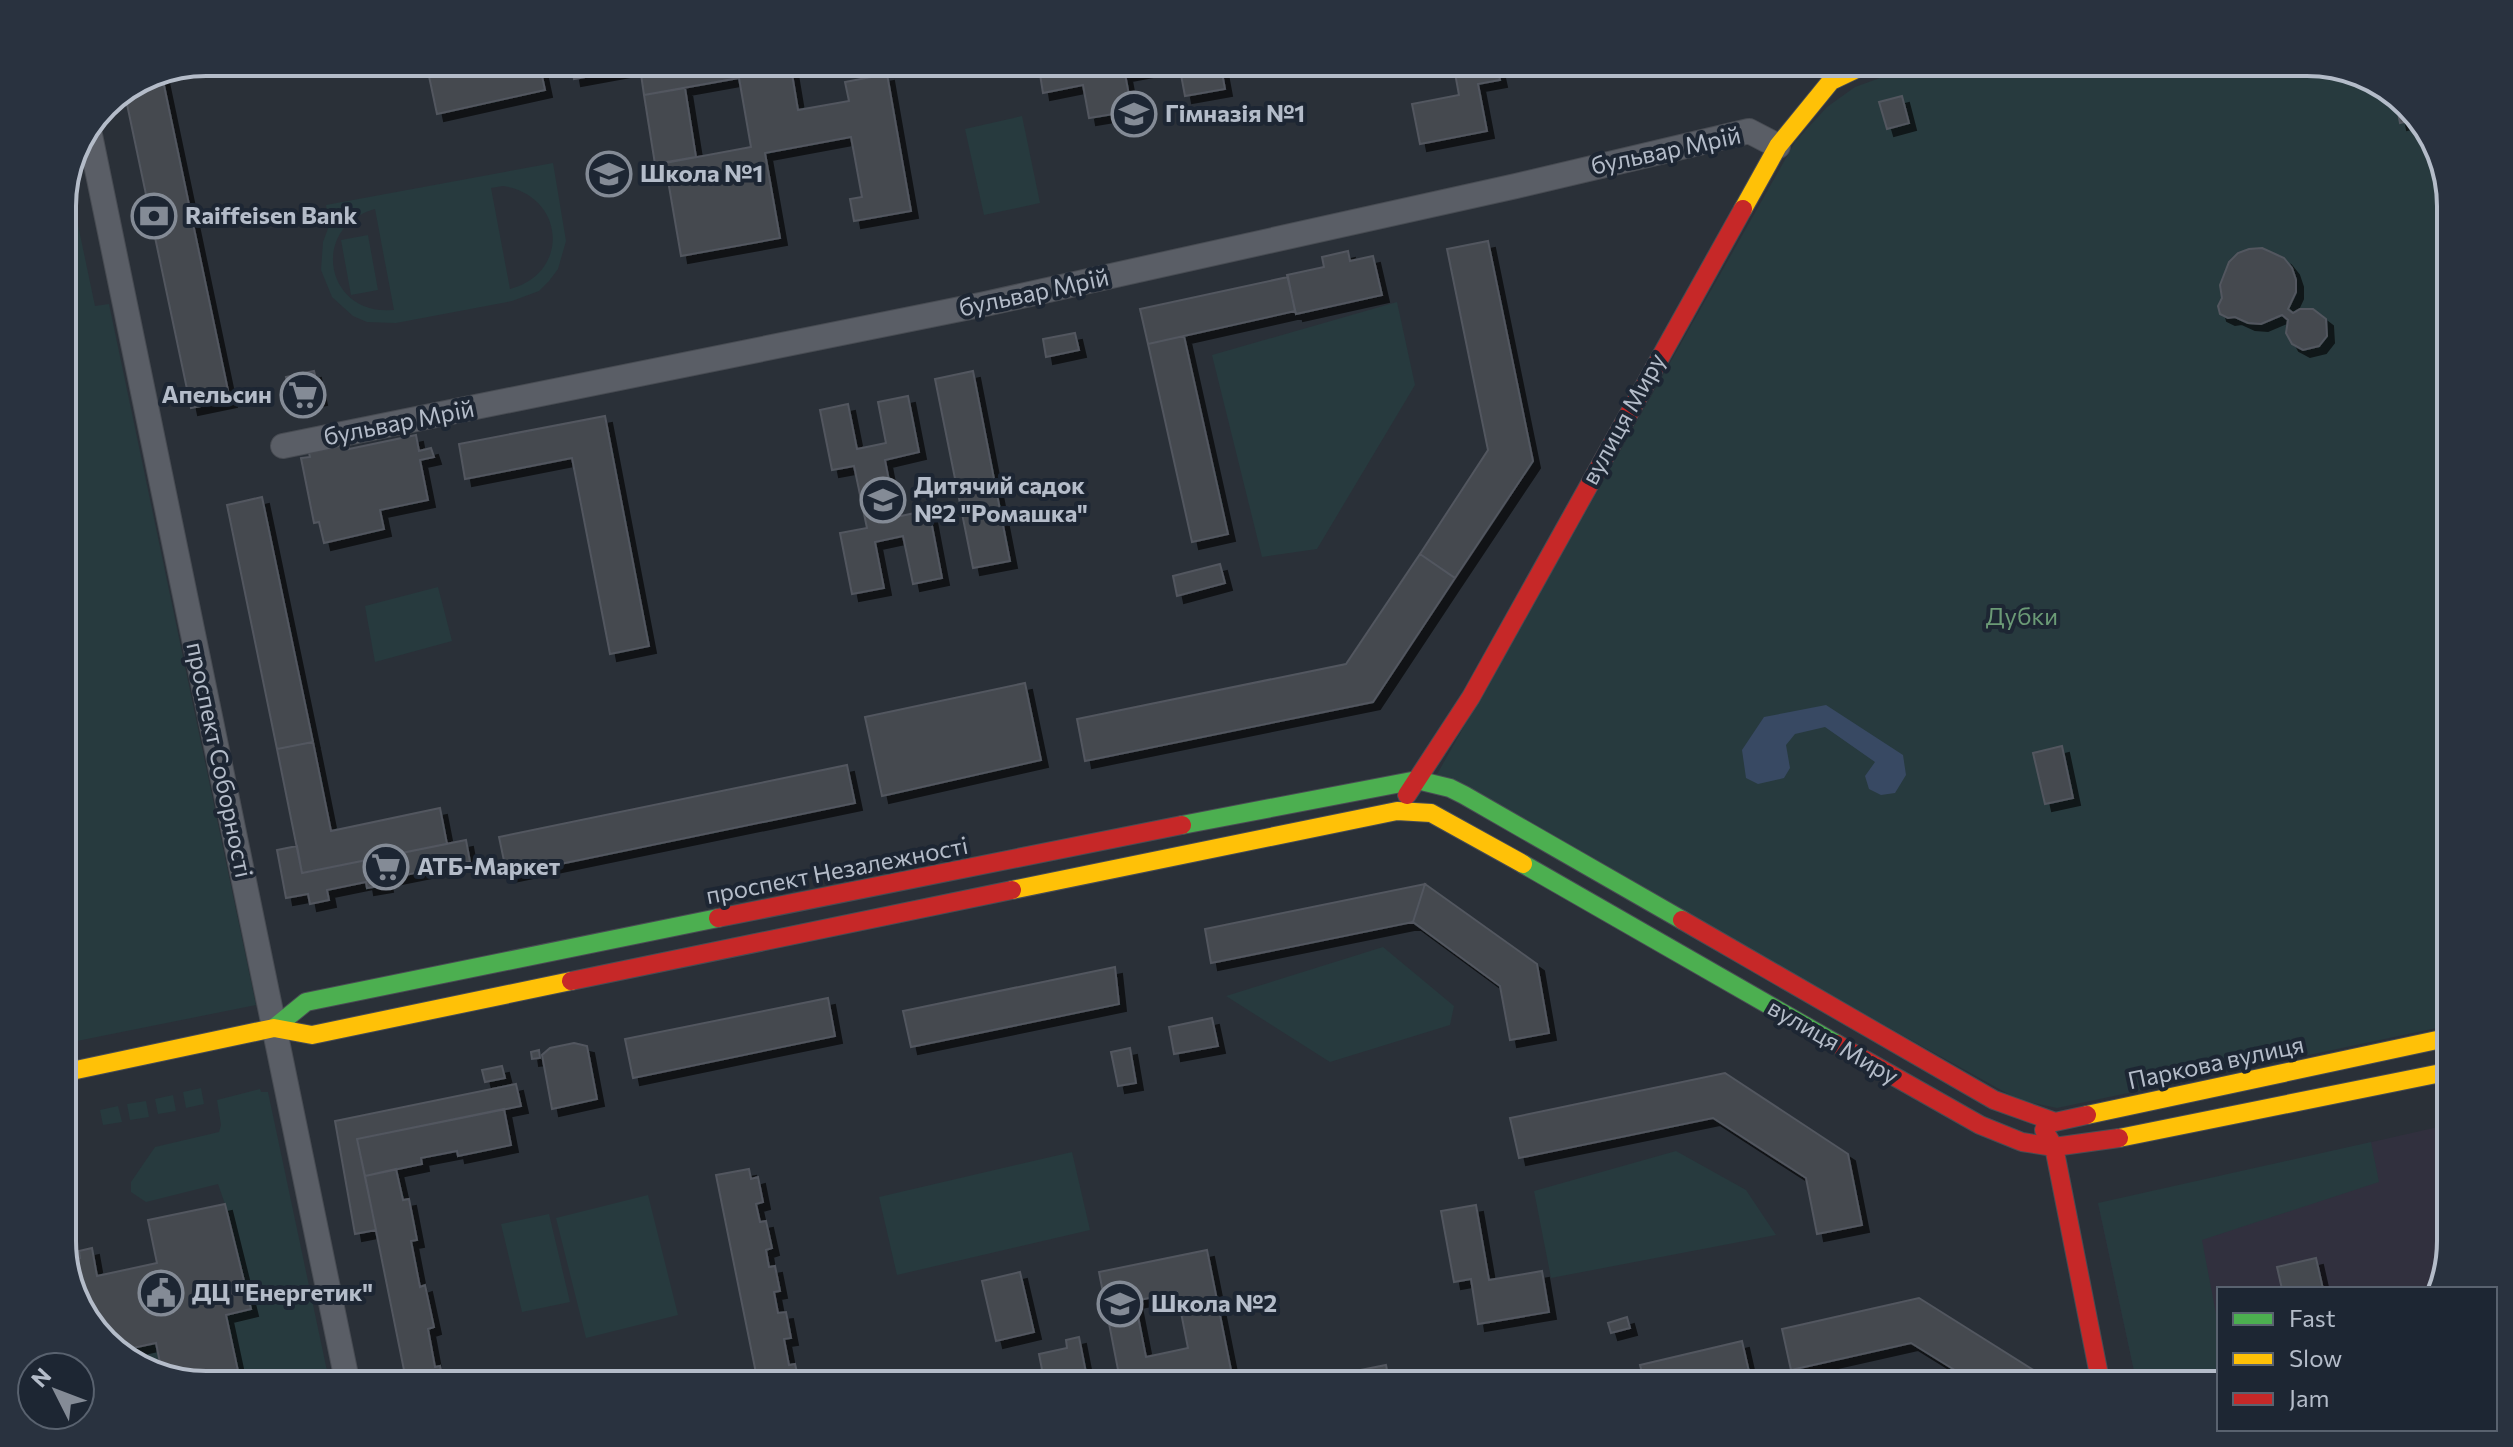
<svg xmlns="http://www.w3.org/2000/svg" width="2513" height="1447" font-family="Commissioner,sans-serif">
	<style>
		.medical { fill: #31303e }
		.green { fill: #273a3e; fill-rule: evenodd }
		.water { fill: #384963 }
		.building { fill: #444950; stroke: #52575f; stroke-width: 2; fill-rule: evenodd; filter: url(#shadow) }
		.lines { fill: none; stroke-linecap: round; stroke-linejoin: round }
		.street-casing { stroke: #484c53; stroke-width: 26 }
		.fast-casing { stroke: #484c53; stroke-width: 20 }
		.slow-casing { stroke: #484c53; stroke-width: 20 }
		.jam-casing { stroke: #484c53; stroke-width: 20 }
		.street { stroke: #5a5e66; stroke-width: 24 }
		.fast { stroke: #4caf50; stroke-width: 18 }
		.slow { stroke: #ffc107; stroke-width: 18 }
		.jam { stroke: #c62828; stroke-width: 18 }
		.labels { text-anchor: middle; stroke-width: 8; stroke-linejoin: round; paint-order: stroke }
		.poi-label { font-size: 24px; font-weight: bold; fill: #b4bcc9; stroke: #1d2633; text-anchor: start }
		.street-label { font-size: 24px; fill: #b4bcc9; stroke: #1d2633 }
		.park-label { font-size: 24px; fill: #6b9a76; stroke: #1d2633 }
		.rim { fill: none; stroke: #b4bcc9; stroke-width: 4 }
	</style>
	<defs>
		<filter id="shadow"><feDropShadow dx="7" dy="7" stdDeviation="0" flood-color="#0009"/></filter>
	</defs>
	<rect width="100%" height="100%" fill="#2a3038"/>
	<path class="medical" d="M2451 1124V1242L2438 1289H2219V1385H2137L2098 1204Z"/>
	<path class="green" d="M1924 62H2307L2379 81 2395 97 2400 122 2417 119 2432 133 2451 197V1025L2057 1108 2019 1100 1436 776 1795 142 1827 107 1855 87Z
		M1022 116 1040 203 984 215 965 129Z
		M553 163 566 241 558 269 549 281 539 291 512 301 396 323 367 322 353 316 332 297 321 270 323 242 329 226 326 205ZM503 186C565 195 571 273 510 289L491 188ZM375 209 394 310H393C325 316 309 227 375 209Z
		M69 182 95 306 109 304 256 1005 62 1044V197Z
		M368 235 378 290 351 295 341 240Z
		M1397 302 1415 385 1317 549 1262 557 1212 355Z
		M438 587 452 641 375 662 365 606Z
		M1383 947 1454 1006 1450 1025 1330 1062 1226 996Z
		M201 1088 204 1104 186 1108 183 1092Z
		M260 1089 261 1092H268L330 1385H206L134 1366 81 1314 66 1261 80 1258 79 1251 92 1248 98 1276 157 1263 148 1220 225 1204 218 1184 146 1202 131 1192V1182L155 1147 219 1132 221 1125 217 1100Z
		M173 1095 176 1111 158 1114 155 1099Z
		M146 1101 149 1117 130 1120 127 1104Z
		M118 1106 122 1122 103 1125 100 1110Z
		M2371 1142 2379 1182 2202 1240 2219 1330V1385H2137L2098 1203Z
		M1676 1151 1746 1190 1776 1235 1551 1278 1534 1191Z
		M1072 1152 1090 1230 897 1275 879 1197Z
		M648 1195 678 1315 586 1338 556 1218Z
		M549 1214 570 1302 522 1312 501 1224Z"/>
	<path class="water" d="M1826 705 1903 755 1906 775 1895 793 1881 795 1869 789 1865 776 1875 762 1825 727 1795 734 1786 745 1790 768 1784 778 1758 784 1746 778 1742 750 1764 717Z"/>
	<path class="building" d="M426 62H539L545 90 437 114Z
		M571 62H790L798 110 849 101 845 82 887 74 911 211 854 221 850 199 862 197 851 137 765 153 780 238 681 256 665 163 751 147 739 78 644 95 640 67 574 79Z
		M1038 62H1077V64L1090 62H1220L1225 89 1185 96 1179 64 1125 74 1132 111 1089 118 1083 85 1043 93Z
		M1453 62H1496L1500 80 1478 84 1487 131 1420 144 1412 104 1459 95Z
		M161 71 230 400 191 408 124 90 151 73Z
		M685 88 696 157 655 164 644 95Z
		M1902 96 1909 123 1887 129 1879 102Z
		M2395 97 2417 119 2400 123Z
		M1488 241 1533 461 1455 578 1420 554 1488 450 1447 249Z
		M2262 248 2284 258 2292 268 2296 280V292L2288 309 2293 313 2300 309H2313L2326 319 2327 336 2319 346 2303 350 2292 344 2286 333 2288 320 2282 315 2261 324 2248 323 2235 317 2228 318 2220 314 2218 306 2222 298 2220 285 2229 262 2238 253 2249 249Z
		M1348 251 1350 261 1373 256 1382 295 1296 314 1287 275 1324 267 1322 257Z
		M1288 277 1295 311 1148 344 1140 309Z
		M1075 333 1079 350 1046 357 1043 339Z
		M1184 336 1228 534 1192 542 1148 344Z
		M314 371 320 398 292 404 286 377Z
		M973 371 1010 561 973 568 935 379Z
		M908 396 919 452 885 460 896 517 929 510 942 578 913 584 903 536 875 542 884 588 852 594 840 533 867 528 854 466 832 470 820 410 848 404 857 449 886 443 878 402Z
		M605 416 649 646 610 654 572 458 465 479 459 444Z
		M416 435 419 451 431 448 434 457 420 460 428 500 380 510 384 529 324 543 319 522 314 523 301 458 310 457 308 449 347 441 349 449Z
		M262 497 313 742 277 749 227 505Z
		M1420 554 1455 578 1373 702 1085 761 1077 719 1346 664Z
		M1220 564 1225 583 1177 596 1173 576Z
		M1025 683 1041 760 882 796 865 717Z
		M313 742 331 831 440 808 447 844 302 873 277 749Z
		M2062 746 2073 798 2045 804 2033 753Z
		M847 765 855 803 507 875 499 837Z
		M466 840 470 862 385 879 386 885 367 888 366 882 327 890 329 900 310 904 308 894 286 898 277 850 297 846 302 873Z
		M1425 884 1413 922 1211 963 1205 929Z
		M1425 884 1537 964 1549 1033 1510 1040 1500 986 1413 922Z
		M1115 967 1119 1004 911 1047 903 1011Z
		M828 998 835 1036 633 1078 625 1039Z
		M1212 1018 1218 1046 1174 1054 1169 1027Z
		M574 1043 587 1046 597 1099 552 1109 542 1055 550 1048Z
		M1130 1048 1136 1083 1118 1086 1111 1052Z
		M539 1050 540 1058 532 1059 531 1052Z
		M502 1066 505 1078 485 1082 482 1070Z
		M1725 1073 1848 1154 1862 1225 1817 1234 1806 1178 1713 1118 1519 1158 1510 1118Z
		M516 1084 521 1106 357 1139 376 1230 355 1234 335 1121Z
		M504 1109 511 1145 458 1156 457 1151 421 1158 422 1164 365 1176 357 1139Z
		M396 1169 403 1200 409 1199 417 1240 411 1241 420 1287 425 1285 434 1327 428 1329 435 1367 440 1366 444 1385H407L365 1176Z
		M749 1169 751 1179 758 1177 763 1202 756 1204 760 1222 766 1221 772 1248 766 1250 769 1267 775 1266 780 1291 774 1292 778 1313 786 1312 791 1338 784 1339 789 1365 795 1364 799 1381 793 1382V1385H700L756 1373 716 1175Z
		M225 1204 251 1309 226 1315 241 1385H206L162 1373 156 1343 119 1351 81 1314 66 1261 80 1258 79 1251 92 1248 97 1276 157 1263 148 1220Z
		M1476 1205 1489 1280 1542 1271 1549 1312 1478 1324 1471 1279 1454 1282 1441 1211Z
		M2449 1249 2444 1269 2439 1252Z
		M1207 1250 1234 1385H1121L1099 1272ZM1177 1292 1188 1348 1146 1357 1135 1301Z
		M2316 1258 2323 1289H2282L2277 1267Z
		M1020 1272 1034 1332 996 1341 982 1281Z
		M1919 1298 2043 1376 2045 1385H1979L1911 1343 1791 1370 1782 1329Z
		M1627 1317 1630 1328 1611 1333 1608 1323Z
		M1079 1337 1088 1383 1120 1380 1121 1385H1045L1039 1354 1067 1348 1066 1340Z
		M1742 1341 1752 1385H1645L1640 1365Z
		M1386 1365 1390 1385H1285Z"/>
	<g class="lines">
		<g class="street-casing">
			<path id="street" d="M90 135 348 1385
				M283 446 985 304 1516 186 1749 131 1778 146"/>
		</g>
		<g class="fast-casing">
			<path id="fast" d="M1182 825 1417 780 1450 788 1464 795 1682 920
				M1523 864 1837 1044
				M274 1028 306 1002 718 918"/>
		</g>
		<g class="slow-casing">
			<path id="slow" d="M1743 209 1778 146 1831 81 1871 62
				M1012 890 1397 811 1431 813 1523 864
				M62 1073 274 1028 312 1035 571 981
				M2087 1115 2451 1037
				M2119 1138 2451 1071"/>
		</g>
		<g class="jam-casing">
			<path id="jam" d="M1407 795 1471 697 1743 209
				M718 918 1182 825
				M1682 920 1994 1100 2055 1122 2087 1115
				M571 981 1012 890
				M1837 1044 1980 1125 2022 1142 2054 1147 2119 1138
				M2044 1130 2054 1147 2101 1385"/>
		</g>
		<use href="#street" class="street"/>
		<use href="#fast" class="fast"/>
		<use href="#slow" class="slow"/>
		<use href="#jam" class="jam"/>
	</g>
	<defs>
		<g id="school-ring" transform="scale(2.3)"><circle r="9.5" fill="#1d2633" stroke="#848b96" stroke-width="1.5"/><path d="M0-5L7-2L0 1L-7-2ZM-4 1L0 2.5L4 1V4Q0 6-4 4Z" fill="#848b96"/></g>
		<g id="bank-ring" transform="scale(2.3)"><circle r="9.5" fill="#1d2633" stroke="#848b96" stroke-width="1.5"/><path d="M-6-4H6V4H-6ZM0-2.3a2.3 2.3 0 1 0 0 4.6a2.3 2.3 0 1 0 0-4.6Z" fill="#848b96"/></g>
		<g id="supermarket-ring" transform="scale(2.3)"><circle r="9.5" fill="#1d2633" stroke="#848b96" stroke-width="1.5"/><path d="M-6-5.5h2.5l.6 2H6L4.5 2H-2.5L-4.4-4H-6ZM-1.5 3.2a1.3 1.3 0 1 0 .1 0ZM3 3.2a1.3 1.3 0 1 0 .1 0Z" fill="#848b96"/></g>
		<g id="civic-ring" transform="scale(2.3)"><circle r="9.5" fill="#1d2633" stroke="#848b96" stroke-width="1.5"/><path d="M-.6-6.5H3V-4.5H.6V-3L4-1V1h2V6H-6V1h2V-1L-.6-3ZM-1.2 2.5V6h2.4V2.5Z" fill="#848b96"/></g>
	</defs>
	<g fill-rule="evenodd">
		<use href="#school-ring" x="1134" y="114"/>
		<use href="#school-ring" x="609" y="174"/>
		<use href="#bank-ring" x="154" y="216"/>
		<use href="#supermarket-ring" x="303" y="395"/>
		<use href="#school-ring" x="883" y="500"/>
		<use href="#supermarket-ring" x="386" y="867"/>
		<use href="#civic-ring" x="161" y="1293"/>
		<use href="#school-ring" x="1120" y="1304"/>
	</g>
	<g class="labels">
		<g class="poi-label">
			<text x="1165" y="122">Гімназія №1</text>
			<text x="640" y="182">Школа №1</text>
			<text x="185" y="224">Raiffeisen Bank</text>
			<text x="272" y="403" text-anchor="end">Апельсин</text>
			<text x="914" y="494">Дитячий садок<tspan x="914" dy="28">№2 "Ромашка"</tspan></text>
			<text x="417" y="875">АТБ-Маркет</text>
			<text x="192" y="1301">ДЦ "Енергетик"</text>
			<text x="1151" y="1312">Школа №2</text>
		</g>
		<g class="street-label">
			<text transform="translate(1666 151) rotate(-12)" y="8">бульвар Мрій</text>
			<text transform="translate(1034 293) rotate(-12)" y="8">бульвар Мрій</text>
			<text transform="translate(1624 419) rotate(-61)" y="8">вулиця Миру</text>
			<text transform="translate(399 423) rotate(-11)" y="8">бульвар Мрій</text>
			<text transform="translate(219 760) rotate(78)" y="8">проспект Соборності</text>
			<text transform="translate(837 871) rotate(-11)" y="8">проспект Незалежності</text>
			<text transform="translate(1833 1042) rotate(30)" y="8">вулиця Миру</text>
			<text transform="translate(2216 1063) rotate(-12)" y="8">Паркова вулиця</text>
		</g>
		<g class="park-label">
			<text x="2022" y="625">Дубки</text>
		</g>
	</g>
	<path d="M0 0H2513V1447H0ZM206 76H2307A130 130 0 0 1 2437 206V1241A130 130 0 0 1 2307 1371H206A130 130 0 0 1 76 1241V206A130 130 0 0 1 206 76Z" fill="#29323f" fill-rule="evenodd"/>
	<path class="rim" d="M206 76H2307A130 130 0 0 1 2437 206V1241A130 130 0 0 1 2307 1371H206A130 130 0 0 1 76 1241V206A130 130 0 0 1 206 76Z"/>
	<rect x="2217" y="1287" width="280" height="144" fill="#1d2633" stroke="#59626f" stroke-width="2"/>
	<rect x="2233" y="1313" width="40" height="12" fill="#4caf50" stroke="#59626f" stroke-width="2"/>
	<text x="2289" y="1327" font-size="24" fill="#b4bcc9">Fast</text>
	<rect x="2233" y="1353" width="40" height="12" fill="#ffc107" stroke="#59626f" stroke-width="2"/>
	<text x="2289" y="1367" font-size="24" fill="#b4bcc9">Slow</text>
	<rect x="2233" y="1393" width="40" height="12" fill="#c62828" stroke="#59626f" stroke-width="2"/>
	<text x="2289" y="1407" font-size="24" fill="#b4bcc9">Jam</text>
	<g transform="translate(56 1391) rotate(312)"><circle r="38" fill="#1d2633" stroke="#59626f" stroke-width="2"/>
	<path d="M0-6L14 30L0 20L-14 30Z" fill="#848b96"/>
	<text y="-12" font-size="22" font-weight="bold" text-anchor="middle" fill="#b4bcc9">N</text>
	</g>
</svg>
